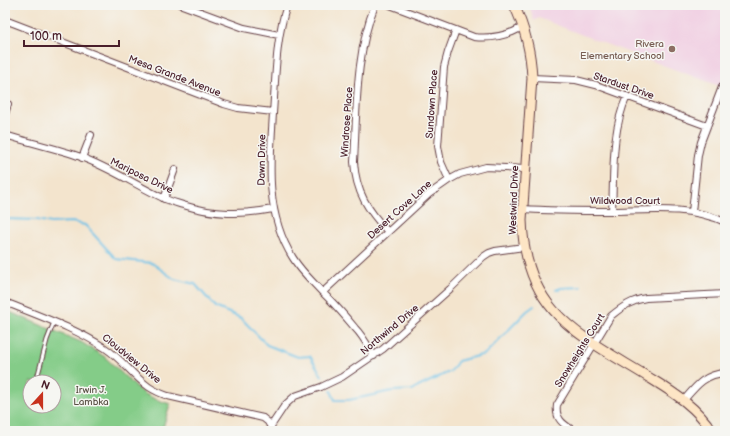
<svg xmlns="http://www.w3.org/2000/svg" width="730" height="436" font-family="'Balsamiq Sans',sans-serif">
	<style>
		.built { fill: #f1d0e3 }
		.green { fill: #84cc88; stroke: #67765a; fill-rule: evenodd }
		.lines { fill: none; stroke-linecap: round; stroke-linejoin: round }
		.stream { stroke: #6ac1e7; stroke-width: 2 }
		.service-casing { stroke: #633d43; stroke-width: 5 }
		.minor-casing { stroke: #633d43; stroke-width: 8 }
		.secondary-casing { stroke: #633d43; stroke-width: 11 }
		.service { stroke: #fff; stroke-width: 3 }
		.minor { stroke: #fff; stroke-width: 6 }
		.secondary { stroke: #fde5c5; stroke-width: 9 }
		.education-dot { fill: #8d6e63; stroke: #f6f6f2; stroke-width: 1.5 }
		.labels { text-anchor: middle; stroke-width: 3; stroke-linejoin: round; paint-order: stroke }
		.education-label { font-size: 10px; fill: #785e54; stroke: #f6f6f2; text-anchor: end }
		.street-label { font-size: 10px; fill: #4a1f2b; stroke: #f6f6f2 }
		.park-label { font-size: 10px; fill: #5b5347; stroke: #f6f6f2 }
	</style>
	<rect width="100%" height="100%" fill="#f6f6f2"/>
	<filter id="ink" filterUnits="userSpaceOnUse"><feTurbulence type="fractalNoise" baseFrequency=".025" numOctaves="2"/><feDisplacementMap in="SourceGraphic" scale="8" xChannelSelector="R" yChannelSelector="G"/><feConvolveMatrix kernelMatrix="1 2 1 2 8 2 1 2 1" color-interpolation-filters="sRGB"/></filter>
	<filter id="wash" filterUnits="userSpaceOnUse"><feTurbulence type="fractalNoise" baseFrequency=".012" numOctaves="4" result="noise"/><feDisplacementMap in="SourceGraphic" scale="16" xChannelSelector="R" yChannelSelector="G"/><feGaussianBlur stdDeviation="0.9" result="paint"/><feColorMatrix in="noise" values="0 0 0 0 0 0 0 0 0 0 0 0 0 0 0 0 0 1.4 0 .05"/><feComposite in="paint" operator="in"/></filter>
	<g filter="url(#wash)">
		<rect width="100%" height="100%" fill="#f3e4cd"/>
		<path class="built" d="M529 5H725V88L595 40 539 18 534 21Z"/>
		<path class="green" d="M5 310 81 342 105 357 136 387 145 394 155 399 170 404 162 431H5ZM30 382H54V406H30Z"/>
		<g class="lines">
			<path class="stream" d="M5 219 37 220 51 223 72 222 85 225 116 259 152 263 174 279 195 284 215 307 241 318 267 345 298 357 310 356 322 376
				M556 290 561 288 581 287
				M331 391 335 400H349L392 391 412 390 451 371 458 361 485 354 527 311 534 306"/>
		</g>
	</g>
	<g filter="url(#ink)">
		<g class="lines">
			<g class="service-casing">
				<path id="service" d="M36 382 47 340 54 322"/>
			</g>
			<g class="minor-casing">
				<path id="minor" d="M182 5 244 28 279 35
					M287 5C277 35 276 66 274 98 271 152 262 209 293 258 301 271 312 281 322 292 334 303 345 316 355 328 363 336 368 346 374 356
					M375 5C355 54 357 110 354 162 356 193 368 210 388 232
					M390 5 474 37C492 39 507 36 523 27
					M5 20 224 104 238 108 273 112
					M532 78 576 80 596 85 707 126
					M5 114 8 104
					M5 135C30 143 57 148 81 157 110 168 136 185 163 198 169 201 177 203 183 205 215 215 241 215 273 209
					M82 158 91 135
					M449 180 441 162 438 146 444 67 448 52 456 30
					M164 199 175 169
					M523 209C553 211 583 211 614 211 653 210 689 206 725 222
					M612 211C614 172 611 132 627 96
					M692 212 698 155 701 142 722 87
					M323 292 429 194 449 180 460 174 486 167 525 169
					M5 302C39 316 75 328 105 348 122 359 133 376 149 387 155 391 162 394 168 396L263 418 268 422 273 431
					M684 400C696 386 705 374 725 373
					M271 426 285 405 295 396 321 387 342 377 383 349 450 289 483 257 489 253 495 251 524 247
					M574 431C563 424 555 419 557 405L611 316C622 307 632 300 646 298L725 294"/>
			</g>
			<g class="secondary-casing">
				<path id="secondary" d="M514 5C525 28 531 53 532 78L522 220C525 316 583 336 653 380 676 394 697 408 712 431"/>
			</g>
			<use href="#service" class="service"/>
			<use href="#minor" class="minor"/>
			<use href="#secondary" class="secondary"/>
		</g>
	</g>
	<circle class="education-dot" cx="672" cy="49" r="4"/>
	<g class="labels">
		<g class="education-label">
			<text x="664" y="47">Rivera<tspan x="664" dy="12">Elementary School</tspan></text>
		</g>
		<g class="street-label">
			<text transform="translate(175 75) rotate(21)" y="4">Mesa Grande Avenue</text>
			<text transform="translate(624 85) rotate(19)" y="4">Stardust Drive</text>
			<text transform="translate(431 104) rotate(-86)" y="4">Sundown Place</text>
			<text transform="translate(346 122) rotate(-86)" y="4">Windrose Place</text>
			<text transform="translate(261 160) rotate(-89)" y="4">Dawn Drive</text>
			<text transform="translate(142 175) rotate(26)" y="4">Mariposa Drive</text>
			<text transform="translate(513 200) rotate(-88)" y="4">Westwind Drive</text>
			<text x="625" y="204">Wildwood Court</text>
			<text transform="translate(399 209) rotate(-42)" y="4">Desert Cove Lane</text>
			<text transform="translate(389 329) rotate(-40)" y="4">Northwind Drive</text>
			<text transform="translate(579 350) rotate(-58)" y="4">Snowheights Court</text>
			<text transform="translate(132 358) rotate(39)" y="4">Cloudview Drive</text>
		</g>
		<g class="park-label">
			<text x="91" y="393">Irwin J.<tspan x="91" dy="12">Lambka</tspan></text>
		</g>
	</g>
	<rect width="730" height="436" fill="none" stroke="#f6f6f2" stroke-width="20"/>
	<g transform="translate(42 394) rotate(21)"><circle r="19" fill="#f6f6f2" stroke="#b1a0a2"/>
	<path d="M0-3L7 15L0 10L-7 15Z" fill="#c8321e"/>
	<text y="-6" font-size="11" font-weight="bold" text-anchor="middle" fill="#4a1f2b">N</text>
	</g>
	<path d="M24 40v6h95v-6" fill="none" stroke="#4a1f2b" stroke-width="2"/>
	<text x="30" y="40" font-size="12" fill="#4a1f2b" stroke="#f6f6f2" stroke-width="3" paint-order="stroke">100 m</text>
</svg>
